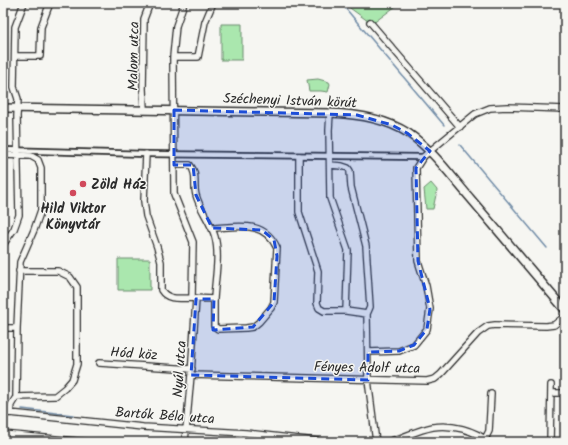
<svg xmlns="http://www.w3.org/2000/svg" width="568" height="445" font-family="Kalam,sans-serif">
	<style>
		.green { fill: #aae7ae; stroke: #6a896c }
		.lines { fill: none; stroke-linecap: round; stroke-linejoin: round }
		.stream { stroke: #718ca7; stroke-width: 1.5 }
		.pedestrian-casing { stroke: #2b2b2b; stroke-width: 8 }
		.minor-casing { stroke: #2b2b2b; stroke-width: 8 }
		.tertiary-casing { stroke: #2b2b2b; stroke-width: 10 }
		.pedestrian { stroke: #f6f6f2; stroke-width: 4.5 }
		.minor { stroke: #f6f6f2; stroke-width: 5.5 }
		.tertiary { stroke: #f6f6f2; stroke-width: 7 }
		.marked { fill: #1d4ed8; fill-opacity: 0.2; stroke: #1d4ed8; stroke-width: 3; stroke-dasharray: 8 5; stroke-linejoin: round }
		.poi-dot { fill: #d1495b; stroke: #f6f6f2; stroke-width: 1.5 }
		.labels { text-anchor: middle; stroke-width: 3; stroke-linejoin: round; paint-order: stroke }
		.street-label { font-size: 14px; fill: #2b2b2b; stroke: #f6f6f2 }
		.poi-label { font-size: 14px; font-weight: bold; fill: #2b2b2b; stroke: #f6f6f2; text-anchor: start }
	</style>
	<rect width="100%" height="100%" fill="#f6f6f2"/>
	<filter id="ink" filterUnits="userSpaceOnUse"><feTurbulence type="fractalNoise" baseFrequency=".025" numOctaves="2"/><feDisplacementMap in="SourceGraphic" scale="8" xChannelSelector="R" yChannelSelector="G"/><feConvolveMatrix kernelMatrix="1 2 1 2 8 2 1 2 1" color-interpolation-filters="sRGB"/></filter>
	<g filter="url(#ink)">
		<path class="green" d="M343 3H400L372 24Z
			M221 24H242V60H221Z
			M318 79 329 82 330 84 328 92 321 91H309L307 80Z
			M431 183 437 190 433 209H426L424 189Z
			M118 259H150V290H118Z"/>
		<g class="lines">
			<path class="stream" d="M341 3 444 125
				M460 145 547 248
				M3 406 9 407
				M22 409 73 415"/>
			<g class="pedestrian-casing">
				<path id="pedestrian" d="M3 150 146 154 423 157"/>
			</g>
			<g class="minor-casing">
				<path id="minor" d="M370 22 460 127
					M15 56H40L41 27 50 3
					M173 57H198L205 22 213 3
					M144 110 143 89 144 19 150 3
					M330 113 329 130 330 198 348 250 346 311 367 314
					M146 154 144 201 146 216 157 247 161 262V290C168 301 180 298 192 298
					M3 155 31 156 38 160 41 168V210L34 230 20 262 17 328
					M299 156V212L318 271 317 303 319 308 324 311H346
					M174 165H190C198 174 193 185 196 195 200 210 211 222 215 237 220 256 215 279 214 299L192 298 193 242 174 194 173 57 176 26 184 3
					M330 165 342 166 348 168 350 171 351 187 366 246 370 307 367 314 368 380 376 442
					M212 228C237 227 264 219 277 248L274 302 271 308 259 322 253 327 246 328 218 329 214 326V299
					M3 245 14 229 19 215 17 116 18 99 14 87 15 27 24 3
					M3 328H17L16 397 11 405 10 413
					M368 352 399 351 414 345 427 329 430 309 426 286 418 261 416 168 423 157 430 151 475 114 490 108 507 107 565 109
					M99 363 192 369
					M191 375 427 381 435 379 441 374 478 333 488 326 495 325 546 326 554 325 565 316
					M551 393H565
					M16 397 55 396 65 388 72 380 77 364V287L70 277 58 271H19
					M3 414 10 413 143 427 246 433 325 442
					M3 434 87 442
					M485 439 489 431 491 394
					M185 442 191 375 196 299
					M388 442C403 438 417 430 433 427 452 424 474 430 489 442
					M550 442 551 385"/>
			</g>
			<g class="tertiary-casing">
				<path id="tertiary" d="M3 108 330 113C357 114 385 118 408 133 433 150 451 176 471 199 502 236 534 273 565 310"/>
			</g>
			<use href="#pedestrian" class="pedestrian"/>
			<use href="#minor" class="minor"/>
			<use href="#tertiary" class="tertiary"/>
		</g>
	</g>
	<path class="marked" d="M174 110 357 115 392 125 407 133 430 151 416 168 418 261 430 309 427 329 414 345 399 351 368 352V380L191 375 196 299H214L213 330 253 327 274 302 277 256 274 240 262 230 212 228 196 195 193 165H174Z"/>
	<g class="poi-dot">
		<circle cx="83" cy="184" r="4"/>
		<circle cx="73" cy="193" r="4"/>
	</g>
	<g class="labels">
		<g class="street-label">
			<text transform="translate(133 56) rotate(-89)" y="5">Malom utca</text>
			<text transform="translate(290 100) rotate(2)" y="5">Széchenyi István körút</text>
			<text transform="translate(134 353) rotate(4)" y="5">Hód köz</text>
			<text transform="translate(367 367) rotate(1)" y="5">Fényes Adolf utca</text>
			<text transform="translate(179 369) rotate(-86)" y="5">Nyúl utca</text>
			<text transform="translate(165 415) rotate(4)" y="5">Bartók Béla utca</text>
		</g>
		<g class="poi-label">
			<text x="91" y="189">Zöld Ház</text>
			<text x="73" y="213" text-anchor="middle">Hild Viktor<tspan x="73" dy="16">Könyvtár</tspan></text>
		</g>
	</g>
	<rect width="568" height="445" fill="none" stroke="#f6f6f2" stroke-width="16"/>
	<rect x="8" y="8" width="552" height="429" fill="none" stroke="#2b2b2b" stroke-width="1.5" filter="url(#ink)"/>
</svg>
